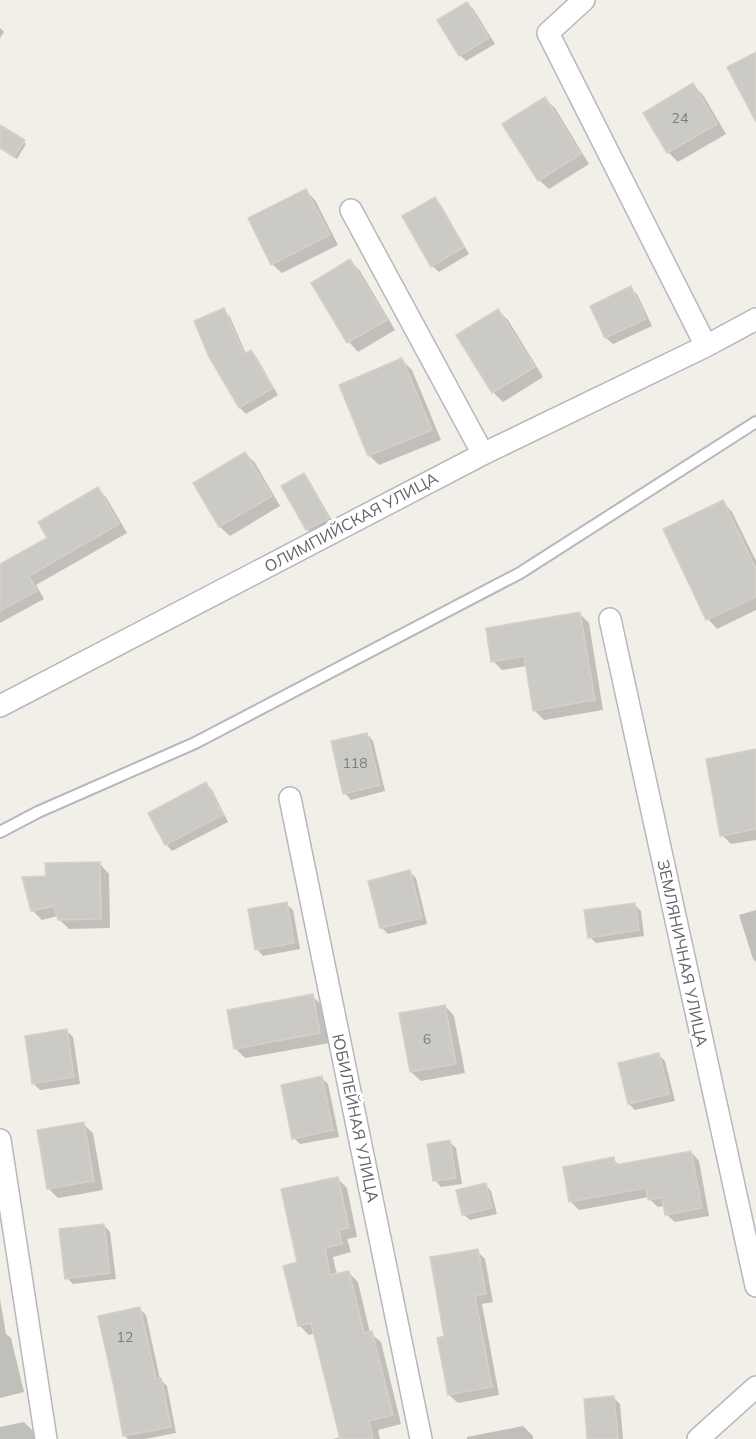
<svg xmlns="http://www.w3.org/2000/svg" width="756" height="1439" font-family="Mulish,sans-serif">
	<style>
		.shadow { fill: #0003 }
		.building { fill: #cccac5; stroke: #d6d1c6; stroke-width: 1.5 }
		.lines { fill: none; stroke-linecap: round; stroke-linejoin: round }
		.service-casing { stroke: #b5b8bc; stroke-width: 14 }
		.minor-casing { stroke: #b5b8bc; stroke-width: 24 }
		.service { stroke: #fff; stroke-width: 10 }
		.minor { stroke: #fff; stroke-width: 21 }
		.labels { text-anchor: middle; stroke-width: 6; stroke-linejoin: round; paint-order: stroke }
		.number-label { font-size: 14px; fill: #7a7d7f }
		.street-label { font-size: 16px; fill: #5f6368; stroke: #fff }
	</style>
	<rect width="100%" height="100%" fill="#f1efe8"/>
	<path class="shadow" d="M467 3 474 10 495 44 466 61 460 55Z
		M0 28 4 32 0 38Z
		M693 85 703 95 726 134 678 162 668 152Z
		M545 99 555 108 589 164 549 189 539 180Z
		M0 141 24 142 26 144 17 159 0 147Z
		M306 191 315 200 338 245 282 273 272 264Z
		M434 199 441 205 469 254 439 272 432 266Z
		M350 261 360 271 395 330 358 352 349 342 313 284Z
		M630 288 637 294 652 326 613 344 606 338 592 306Z
		M224 310 230 317 246 354 251 351 257 358 278 395 246 414 240 408 210 355Z
		M498 311 508 320 543 377 503 402 494 393 458 336Z
		M402 360 412 370 441 440 379 465 369 455 341 386Z
		M245 453 255 463 280 506 230 536 220 527 195 484Z
		M304 475 310 482 334 524 314 536 307 529 283 487Z
		M98 489 106 497 127 533 36 585 44 599 0 623V565L49 539Z
		M723 502 732 512 756 561V610L717 629 708 619Z
		M579 613 589 623 603 710 544 720 534 710 527 666 502 670 493 661Z
		M367 734 373 741 385 791 351 800 345 793Z
		M756 751V840L731 844 722 835Z
		M206 784 212 790 228 822 172 851 166 844 150 813Z
		M100 864 109 874 110 928 69 929 59 919 58 916 42 920 33 911 24 878H47Z
		M410 872 416 878 427 924 388 934 381 927Z
		M286 904 293 910 300 949 263 956 257 949Z
		M634 904 641 911 644 936 596 943 590 937Z
		M756 910V962L753 959 739 915Z
		M312 996 322 1005 329 1043 245 1058 235 1048Z
		M445 1006 454 1016 465 1073 421 1081 411 1072Z
		M67 1031 73 1037 80 1084 40 1090 33 1083Z
		M659 1055 665 1061 675 1101 635 1110 629 1104Z
		M322 1078 328 1084 339 1137 300 1144 294 1138Z
		M83 1124 93 1133 103 1190 58 1198 48 1188Z
		M450 1142 456 1148 462 1184 441 1187 435 1180Z
		M691 1152 699 1161 709 1216 675 1222 666 1214 665 1206 658 1207 649 1199V1197L579 1210 571 1202 613 1159 620 1166Z
		M337 1178 347 1188 357 1237 347 1239 351 1252 333 1257 337 1275 349 1273 358 1282 370 1333 381 1342 401 1424 378 1430 380 1439H332L341 1437 315 1333 309 1335 299 1325V1264Z
		M485 1184 491 1191 497 1214 470 1220 463 1214Z
		M104 1225 110 1232 116 1279 73 1284 67 1278Z
		M477 1251 485 1259 493 1302 482 1304 499 1395 458 1403 449 1395 445 1338Z
		M0 1299 6 1334 11 1338 24 1392 0 1398Z
		M139 1308 146 1315 160 1379 167 1386 176 1433 145 1439H128L124 1435Z
		M614 1398 620 1404 623 1439H589Z
		M24 1422 33 1431 35 1439H0V1427Z
		M523 1426 533 1436V1439H467V1437Z"/>
	<path class="building" d="M467 2 489 38 459 56 437 20Z
		M756 52V122L727 67Z
		M693 83 717 124 667 153 643 113Z
		M545 97 581 154 538 181 502 124Z
		M0 125 25 140 14 157 0 148Z
		M306 189 330 235 271 265 248 218Z
		M435 197 464 247 431 267 402 216Z
		M350 259 387 320 347 343 311 283Z
		M631 286 646 319 605 338 590 306Z
		M224 308 244 354 251 350 273 388 239 408 209 357 194 321Z
		M498 309 535 367 492 393 456 335Z
		M402 358 432 430 368 456 339 385Z
		M245 452 272 496 219 527 193 483Z
		M304 473 329 518 306 530 281 486Z
		M98 487 119 524 29 576 37 591 0 611V564L47 538 38 522Z
		M723 500 756 569V597L706 620 663 529Z
		M580 612 595 700 533 711 524 656 491 662 486 628Z
		M367 733 380 785 343 794 331 741Z
		M756 749V829L720 836 706 759Z
		M206 782 223 815 165 845 148 813Z
		M100 862 101 919 58 920 54 906 31 911 22 877 46 876 45 863Z
		M410 870 422 918 380 928 368 881Z
		M287 902 294 943 255 950 248 909Z
		M635 903 639 930 588 938 584 910Z
		M313 994 320 1033 234 1049 227 1010Z
		M445 1005 456 1064 410 1072 399 1013Z
		M67 1029 74 1077 32 1084 25 1036Z
		M659 1053 669 1094 628 1104 618 1063Z
		M322 1076 333 1130 292 1139 281 1085Z
		M84 1122 94 1181 47 1189 37 1130Z
		M450 1140 456 1178 433 1181 427 1144Z
		M691 1151 702 1208 665 1215 662 1197 648 1200 646 1188 569 1202 563 1167 614 1157 615 1165Z
		M338 1177 349 1228 339 1230 342 1244 325 1248 330 1275 349 1271 364 1333 372 1331 393 1415 369 1421 373 1439H340L311 1323 298 1326 283 1266 297 1262 281 1189Z
		M486 1183 492 1208 462 1215 456 1190Z
		M104 1224 110 1273 65 1279 59 1229Z
		M478 1249 486 1294 475 1296 492 1387 448 1395 437 1338 444 1336 430 1257Z
		M140 1307 156 1379 161 1378 171 1427 123 1436 114 1387 98 1316Z
		M614 1396 618 1439H587L584 1399Z"/>
	<g class="lines">
		<g class="service-casing">
			<path id="service" d="M0 832 38 812 195 743 520 573 756 422"/>
		</g>
		<g class="minor-casing">
			<path id="minor" d="M351 210 483 454
				M706 346 756 319
				M610 619 756 1286
				M0 706 483 454 706 346 548 33 584 0
				M290 798 421 1439
				M0 1140 46 1439
				M698 1439 756 1387"/>
		</g>
		<use href="#service" class="service"/>
		<use href="#minor" class="minor"/>
	</g>
	<g class="labels">
		<g class="number-label">
			<text x="680" y="123">24</text>
			<text x="355" y="768">118</text>
			<text x="427" y="1044">6</text>
			<text x="125" y="1342">12</text>
		</g>
		<g class="street-label">
			<text transform="translate(351 522) rotate(-28)" y="6">ОЛИМПИЙСКАЯ УЛИЦА</text>
			<text transform="translate(683 953) rotate(78)" y="6">ЗЕМЛЯНИЧНАЯ УЛИЦА</text>
			<text transform="translate(356 1118) rotate(78)" y="6">ЮБИЛЕЙНАЯ УЛИЦА</text>
		</g>
	</g>
</svg>
